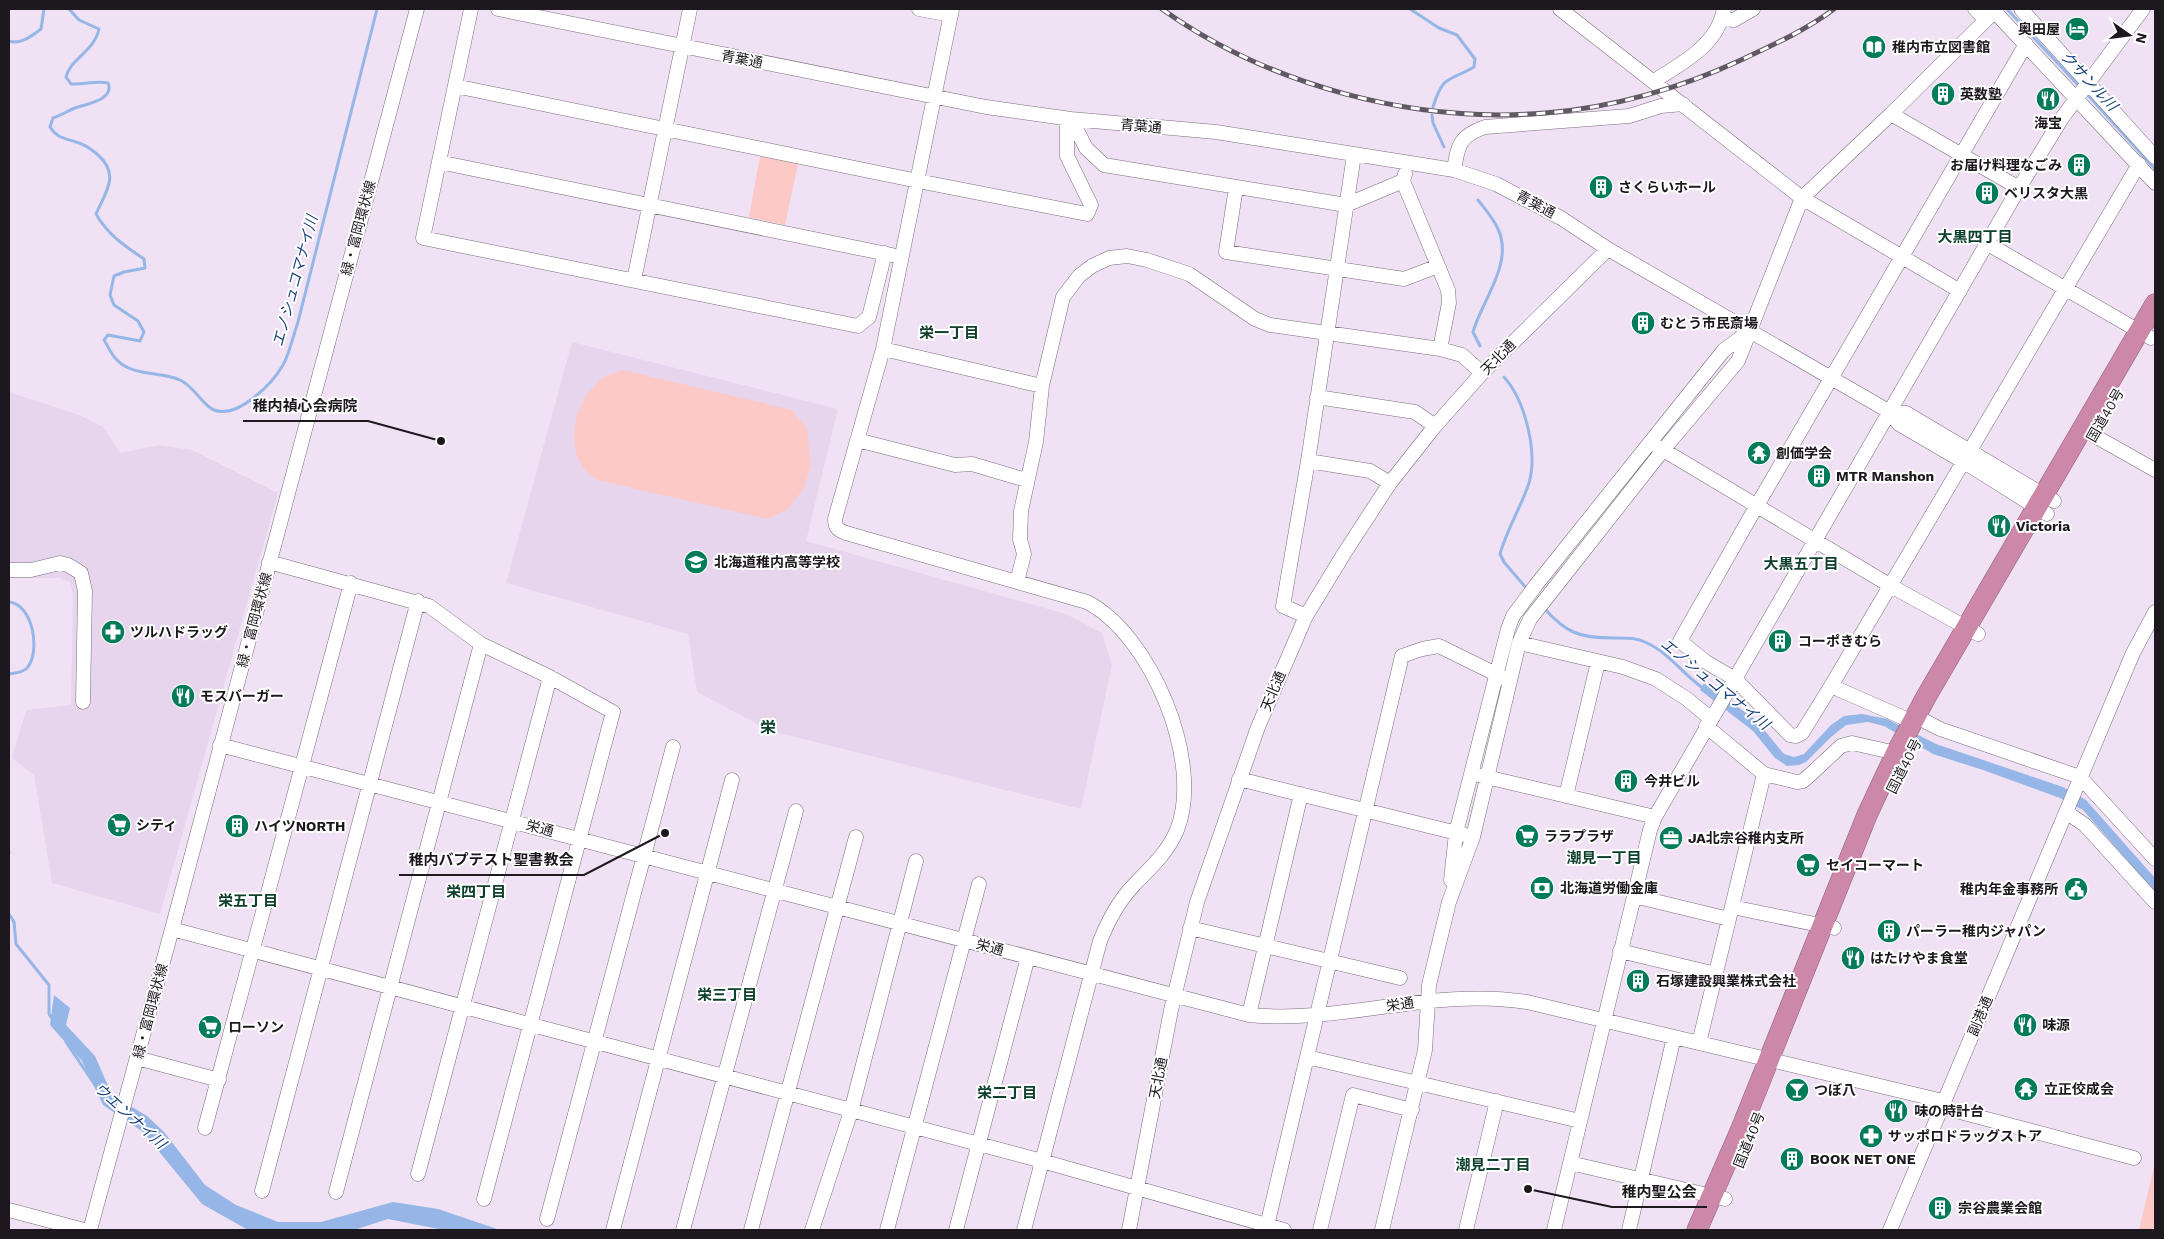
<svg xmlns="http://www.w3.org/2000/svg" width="2164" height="1239" font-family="'Work Sans','Noto Sans JP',sans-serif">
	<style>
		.built { fill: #e7d5ed }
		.green { fill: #fcc9c7 }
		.water { fill: #95b6e6 }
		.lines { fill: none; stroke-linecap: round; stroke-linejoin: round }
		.stream { stroke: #95b6e6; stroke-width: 3 }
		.minor-casing { stroke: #796d7c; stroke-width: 15 }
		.highway-casing { stroke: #8e6178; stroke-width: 21 }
		.minor { stroke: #fff; stroke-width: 14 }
		.highway { stroke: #cc88a9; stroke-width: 20 }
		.rail-casing { stroke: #605963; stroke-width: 5 }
		.rail { stroke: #fff; stroke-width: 3; stroke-dasharray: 9; stroke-linecap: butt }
		.labels { text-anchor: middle; stroke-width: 4; stroke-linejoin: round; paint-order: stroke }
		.poi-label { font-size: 14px; font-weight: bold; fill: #1c181e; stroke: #fff; text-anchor: start }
		.street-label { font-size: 14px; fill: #1c181e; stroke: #fff }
		.water-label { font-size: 15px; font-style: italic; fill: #19437c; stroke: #fff }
		.neighbourhood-label { font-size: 15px; font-weight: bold; fill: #0f402e; stroke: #fff }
		.quarter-label { font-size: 16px; font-weight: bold; fill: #0f402e; stroke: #fff }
		.leader { fill: none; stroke: #1c181e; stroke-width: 2 }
		.callout-dot { fill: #1c181e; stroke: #fff; stroke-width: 2 }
		.callout-label { font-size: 15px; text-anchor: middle; font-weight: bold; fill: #1c181e; stroke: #fff; stroke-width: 4; stroke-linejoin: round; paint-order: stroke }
	</style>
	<rect width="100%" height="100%" fill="#f0e2f4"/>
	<path class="built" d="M572 342 838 409 806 541 1066 614 1102 633 1112 665 1081 809 771 731 697 692 688 634 506 583Z
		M9 392 79 415 103 427 120 453 159 445 192 450 278 493 160 914 52 883 34 775 12 758 26 710 71 705 73 595 70 582 60 578H9Z"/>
	<path class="green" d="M760 156 798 164 785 225 749 217Z
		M623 370 792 410 807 429 811 465 804 488 788 509 767 519 597 480C593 477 588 473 585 470 563 442 577 395 605 377 610 374 617 372 623 370Z
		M2155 1162V1230H2139Z"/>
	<path class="water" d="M1704 683 1756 720 1784 754 1794 757 1804 754 1831 725 1844 716 1862 714 1887 719 1936 744 2063 787 2086 800 2155 878V892L2083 810 2060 798 1983 770 1933 754 1884 726 1868 722 1846 725 1831 737 1806 762 1799 765 1787 766 1775 758 1753 731 1700 690Z
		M54 995 70 1008 66 1025 95 1056 112 1095 147 1116 164 1132 205 1185 236 1205 278 1222H321L393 1202 438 1209 500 1230H444L388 1219 354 1230H248L202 1204 143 1132 103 1105 82 1061 50 1025Z"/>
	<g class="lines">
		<path class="stream" d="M69 9 79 20 99 29C94 52 70 59 66 77L71 84C84 85 96 80 108 83 115 100 86 104 75 108 68 111 61 115 53 118L50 127C57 138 64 138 76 142 84 144 91 149 97 154 120 174 107 190 96 214 108 235 125 246 144 259L145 268 124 272 114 276 110 295 114 305 138 321 144 332 140 341 108 335 104 340C108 346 111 354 116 359 132 377 160 371 180 380 194 386 202 405 214 410 238 419 272 384 283 365 290 352 293 336 298 322L377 9
			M1410 9 1439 28 1457 35 1475 59 1474 67C1449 82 1443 74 1433 107
			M2007 9 2080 87
			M9 41C20 45 32 36 41 29L44 9
			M2086 93 2155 169
			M1432 115 1433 123 1444 147
			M1478 200C1485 209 1494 219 1498 229 1514 263 1482 300 1473 332L1480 346
			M1504 377C1525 400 1538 452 1529 483 1521 507 1507 529 1500 554L1504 562 1527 589
			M9 602C33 604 41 652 27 668 22 673 15 673 9 674
			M1543 607C1566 633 1579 638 1613 638 1625 638 1636 637 1647 643 1669 653 1684 675 1704 689
			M9 852V853
			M9 914 14 922 16 944 49 985V1014L53 1020
			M66 1042 95 1085"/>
		<g class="minor-casing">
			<path id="minor" d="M471 9 423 238 858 326 869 317 885 253
				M498 9 986 107 1071 119 1216 132 1454 170 1496 184 1561 218 1608 249 1890 412 1899 424 1964 462 2047 514
				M919 9 951 15
				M952 9 883 349 835 519C835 528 838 530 846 533L1087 602C1151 635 1204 762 1177 830 1167 854 1150 868 1133 886 1118 902 1108 921 1100 941L1024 1230
				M1560 9 1802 198 1960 291
				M1975 9 1986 20
				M2021 9 2155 157
				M1994 11 2155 183
				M1723 19 1734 20 1753 9
				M2026 44 1756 507 1680 641 1706 662 1735 679 1790 735 1796 736 1802 733 1831 686 2139 164
				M1654 81C1682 63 1718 45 1724 9
				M455 86 918 181 1087 214 1091 205 1067 156V119
				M1891 114 2019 188
				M1071 119 1086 148 1104 165 1346 205 1403 181 1405 174
				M439 162 892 255
				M1454 170C1458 145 1459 136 1485 127L1629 116 1661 106 1683 104
				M1236 187 1226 252 1404 279 1438 266
				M1988 244 2151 338
				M634 280 690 9
				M883 349 1042 386
				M1440 349 1462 355 1482 373
				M1317 397 1415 412 1435 426
				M1890 412 1906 413 2054 501
				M2093 435 2155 470
				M857 440 955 465 972 464 1026 480
				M1655 445 1891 586 1978 634
				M1308 461 1370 471 1390 483
				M269 562 429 606 481 644 550 677 613 712 484 1199
				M9 570H31L60 563 68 565 81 573 85 591 83 702
				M1017 582 1024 554 1020 539 1021 511 1036 442 1042 386 1063 297 1079 276 1092 266 1109 258 1127 256 1147 260 1189 274 1255 319 1270 325 1440 349 1449 303 1448 290 1403 181
				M1306 616 1283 606 1308 461 1354 155
				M1519 643 1623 667 1656 679 1687 699 1710 718
				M1831 686 1913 722
				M1915 716 1940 729 2080 777 2155 859
				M1706 726 1764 774 1797 782 1803 781 1811 774 1841 746 1852 743 1896 753
				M220 745 1249 1015C1343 1024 1433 987 1527 1002L1943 1101
				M1478 775 1655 817
				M1239 779 1465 835
				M1566 796 1598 662
				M2066 812 2085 825 2155 902
				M1451 880 1456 833 1508 629 1513 616 1536 585 1724 350 1750 331
				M1634 896 1729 919
				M1732 907 1834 928
				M1190 928 1400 978
				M172 929 1042 1161 1284 1230
				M1620 951 1716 974
				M1249 1015 1301 794
				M1699 1043 1764 774
				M1307 1057 1580 1121
				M137 1058 219 1080
				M1941 1107 2134 1158
				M205 1128 351 583
				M1570 1163 1725 1199
				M418 1174 550 677
				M262 1191 418 601
				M336 1192 481 644
				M9 1210 84 1230
				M547 1219 673 747
				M90 1230 172 929 417 9
				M613 1230 732 780
				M683 1230 796 811
				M751 1230 856 837
				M812 1230 851 1111 916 861
				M887 1230 979 884
				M956 1230 1028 957
				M1129 1230 1171 1010 1197 902 1258 727 1306 616 1345 552 1390 483 1435 426 1482 373 1608 249
				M1266 1230 1402 656 1422 649 1439 646 1510 681
				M1320 1230 1353 1095 1412 1110
				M1382 1230 1425 1050 1429 985 1449 902 1473 837 1519 643 1530 619 1663 450 1738 361 1802 198 1891 114 1997 9
				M1466 1230 1497 1101
				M1554 1230 1650 830 1655 817 2019 188 2062 118 2143 9
				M1629 1230 1674 1037
				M1890 1230 2133 653 2155 612"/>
		</g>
		<g class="highway-casing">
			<path id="highway" d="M1697 1230 1741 1129 1867 815 1896 753 1926 697 2155 304"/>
		</g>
		<use href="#minor" class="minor"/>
		<use href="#highway" class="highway"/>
		<g class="rail-casing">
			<path id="rail" d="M1162 9C1268 85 1414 124 1545 113 1612 108 1681 88 1741 60 1773 45 1806 30 1834 9"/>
		</g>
		<use href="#rail" class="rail"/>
	</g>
	<defs>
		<g id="hotel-disc" transform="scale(1.25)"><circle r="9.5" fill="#017b59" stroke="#fff"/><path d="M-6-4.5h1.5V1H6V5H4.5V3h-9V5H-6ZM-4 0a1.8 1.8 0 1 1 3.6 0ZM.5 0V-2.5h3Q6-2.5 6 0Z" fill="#fff"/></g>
		<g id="library-disc" transform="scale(1.25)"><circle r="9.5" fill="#017b59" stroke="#fff"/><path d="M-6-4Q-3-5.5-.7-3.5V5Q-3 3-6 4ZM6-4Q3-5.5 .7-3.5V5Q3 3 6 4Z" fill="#fff"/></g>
		<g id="building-disc" transform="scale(1.25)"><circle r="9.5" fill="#017b59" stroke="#fff"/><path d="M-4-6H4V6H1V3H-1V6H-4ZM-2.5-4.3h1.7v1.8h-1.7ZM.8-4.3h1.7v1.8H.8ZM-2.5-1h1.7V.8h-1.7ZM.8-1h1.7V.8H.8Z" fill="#fff"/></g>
		<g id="restaurant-disc" transform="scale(1.25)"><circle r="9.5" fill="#017b59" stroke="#fff"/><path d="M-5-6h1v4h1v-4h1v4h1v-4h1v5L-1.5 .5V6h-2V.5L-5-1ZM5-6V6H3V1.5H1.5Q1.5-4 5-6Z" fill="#fff"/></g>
		<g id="temple-disc" transform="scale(1.25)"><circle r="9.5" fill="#017b59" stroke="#fff"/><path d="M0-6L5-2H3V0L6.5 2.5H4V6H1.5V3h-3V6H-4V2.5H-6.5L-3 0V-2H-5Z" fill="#fff"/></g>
		<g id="school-disc" transform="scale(1.25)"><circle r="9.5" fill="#017b59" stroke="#fff"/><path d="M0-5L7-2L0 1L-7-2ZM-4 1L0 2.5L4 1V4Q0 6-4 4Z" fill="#fff"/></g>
		<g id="pharmacy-disc" transform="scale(1.25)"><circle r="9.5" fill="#017b59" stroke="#fff"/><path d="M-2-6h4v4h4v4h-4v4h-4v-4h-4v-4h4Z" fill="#fff"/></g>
		<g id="supermarket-disc" transform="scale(1.25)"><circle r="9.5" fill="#017b59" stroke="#fff"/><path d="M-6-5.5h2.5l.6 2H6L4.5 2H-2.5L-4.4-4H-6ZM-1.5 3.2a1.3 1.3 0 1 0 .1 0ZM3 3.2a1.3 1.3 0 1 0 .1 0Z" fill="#fff"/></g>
		<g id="office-disc" transform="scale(1.25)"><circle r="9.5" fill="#017b59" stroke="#fff"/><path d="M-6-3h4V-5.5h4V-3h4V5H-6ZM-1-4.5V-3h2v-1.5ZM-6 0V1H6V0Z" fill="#fff"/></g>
		<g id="bank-disc" transform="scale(1.25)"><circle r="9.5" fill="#017b59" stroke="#fff"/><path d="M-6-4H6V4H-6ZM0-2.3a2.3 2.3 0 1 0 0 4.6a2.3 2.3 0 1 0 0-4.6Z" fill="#fff"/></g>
		<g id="civic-disc" transform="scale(1.25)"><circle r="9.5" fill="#017b59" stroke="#fff"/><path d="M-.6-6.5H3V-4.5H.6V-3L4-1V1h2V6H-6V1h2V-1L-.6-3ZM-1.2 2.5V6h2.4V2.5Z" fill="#fff"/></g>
		<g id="bar-disc" transform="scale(1.25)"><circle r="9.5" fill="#017b59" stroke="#fff"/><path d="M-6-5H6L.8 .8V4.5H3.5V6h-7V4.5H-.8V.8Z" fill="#fff"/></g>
	</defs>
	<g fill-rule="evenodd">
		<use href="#hotel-disc" x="2077" y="29"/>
		<use href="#library-disc" x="1874" y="47"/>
		<use href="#building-disc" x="1943" y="94"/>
		<use href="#restaurant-disc" x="2048" y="99"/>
		<use href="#building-disc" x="2079" y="165"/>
		<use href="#building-disc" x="1601" y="187"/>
		<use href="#building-disc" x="1987" y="193"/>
		<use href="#building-disc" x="1643" y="323"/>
		<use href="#temple-disc" x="1759" y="453"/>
		<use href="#building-disc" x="1819" y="476"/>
		<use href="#restaurant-disc" x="1999" y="526"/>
		<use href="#school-disc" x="696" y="562"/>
		<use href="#pharmacy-disc" x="113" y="632"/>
		<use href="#building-disc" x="1780" y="641"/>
		<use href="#restaurant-disc" x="183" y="696"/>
		<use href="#building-disc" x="1626" y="781"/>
		<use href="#supermarket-disc" x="119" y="825"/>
		<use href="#building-disc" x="237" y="826"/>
		<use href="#supermarket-disc" x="1527" y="836"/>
		<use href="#office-disc" x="1671" y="838"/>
		<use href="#supermarket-disc" x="1808" y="865"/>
		<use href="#bank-disc" x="1542" y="888"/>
		<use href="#civic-disc" x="2076" y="889"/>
		<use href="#building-disc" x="1889" y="931"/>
		<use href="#restaurant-disc" x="1853" y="958"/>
		<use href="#building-disc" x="1638" y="981"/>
		<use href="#restaurant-disc" x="2025" y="1025"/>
		<use href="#supermarket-disc" x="210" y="1027"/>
		<use href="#temple-disc" x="2026" y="1089"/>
		<use href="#bar-disc" x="1797" y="1090"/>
		<use href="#restaurant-disc" x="1896" y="1111"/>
		<use href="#pharmacy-disc" x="1871" y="1136"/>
		<use href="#building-disc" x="1792" y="1159"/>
		<use href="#building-disc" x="1940" y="1208"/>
	</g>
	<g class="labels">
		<g class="poi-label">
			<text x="2060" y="34" text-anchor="end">奥田屋</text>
			<text x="1892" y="52">稚内市立図書館</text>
			<text x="1960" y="99">英数塾</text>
			<text x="2048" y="128" text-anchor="middle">海宝</text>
			<text x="2062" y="170" text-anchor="end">お届け料理なごみ</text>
			<text x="1618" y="192">さくらいホール</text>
			<text x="2004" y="198">ベリスタ大黒</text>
			<text x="1660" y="328">むとう市民斎場</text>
			<text x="1776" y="458">創価学会</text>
			<text x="1836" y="481">MTR Manshon</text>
			<text x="2016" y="531">Victoria</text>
			<text x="714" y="567">北海道稚内高等学校</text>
			<text x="130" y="637">ツルハドラッグ</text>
			<text x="1798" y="646">コーポきむら</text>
			<text x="200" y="701">モスバーガー</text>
			<text x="1644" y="786">今井ビル</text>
			<text x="136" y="830">シティ</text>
			<text x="254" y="831">ハイツNORTH</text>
			<text x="1544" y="841">ララプラザ</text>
			<text x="1688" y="843">JA北宗谷稚内支所</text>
			<text x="1826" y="870">セイコーマート</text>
			<text x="1560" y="893">北海道労働金庫</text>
			<text x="2058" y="894" text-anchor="end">稚内年金事務所</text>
			<text x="1906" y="936">パーラー稚内ジャパン</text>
			<text x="1870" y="963">はたけやま食堂</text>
			<text x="1656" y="986">石塚建設興業株式会社</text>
			<text x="2042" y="1030">味源</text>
			<text x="228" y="1032">ローソン</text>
			<text x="2044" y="1094">立正佼成会</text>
			<text x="1814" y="1095">つぼ八</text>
			<text x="1914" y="1116">味の時計台</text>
			<text x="1888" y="1141">サッポロドラッグストア</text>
			<text x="1810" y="1164">BOOK NET ONE</text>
			<text x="1958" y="1213">宗谷農業会館</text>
		</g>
		<g class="street-label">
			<text transform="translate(742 59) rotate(11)" y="5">青葉通</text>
			<text transform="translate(1141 126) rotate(5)" y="5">青葉通</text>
			<text transform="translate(1536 204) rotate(28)" y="5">青葉通</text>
			<text transform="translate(358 228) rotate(-75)" y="5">緑・富岡環状線</text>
			<text transform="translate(1498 357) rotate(-45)" y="5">天北通</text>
			<text transform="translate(2105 415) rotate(-60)" y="5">国道40号</text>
			<text transform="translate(254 620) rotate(-75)" y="5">緑・富岡環状線</text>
			<text transform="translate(1273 691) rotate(-67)" y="5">天北通</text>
			<text transform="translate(1904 766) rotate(-63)" y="5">国道40号</text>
			<text transform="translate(540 828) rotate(15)" y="5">栄通</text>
			<text transform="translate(990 947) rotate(15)" y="5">栄通</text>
			<text transform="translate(1400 1004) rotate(-8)" y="5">栄通</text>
			<text transform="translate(150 1011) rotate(-75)" y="5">緑・富岡環状線</text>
			<text transform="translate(1980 1016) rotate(-67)" y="5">副港通</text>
			<text transform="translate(1158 1078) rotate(-79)" y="5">天北通</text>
			<text transform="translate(1749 1140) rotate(-68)" y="5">国道40号</text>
		</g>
		<g class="water-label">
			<text transform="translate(2089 81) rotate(47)" y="5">クサンル川</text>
			<text transform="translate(295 281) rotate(-75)" y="5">エノシュコマナイ川</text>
			<text transform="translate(1715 684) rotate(39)" y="5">エノシュコマナイ川</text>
			<text transform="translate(130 1116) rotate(42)" y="5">ウエンナイ川</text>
		</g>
		<g class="neighbourhood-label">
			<text x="1975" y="242">大黒四丁目</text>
			<text x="949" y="338">栄一丁目</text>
			<text x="1801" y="569">大黒五丁目</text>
			<text x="1604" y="863">潮見一丁目</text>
			<text x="476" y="897">栄四丁目</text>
			<text x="248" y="906">栄五丁目</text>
			<text x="727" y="1000">栄三丁目</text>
			<text x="1007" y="1098">栄二丁目</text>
			<text x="1493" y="1170">潮見二丁目</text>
		</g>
		<g class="quarter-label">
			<text x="768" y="733">栄</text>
		</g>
	</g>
	<path class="leader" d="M441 441L368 421H243M665 833L584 875H399M1528 1189L1612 1207H1707"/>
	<g class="callout-dot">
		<circle cx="441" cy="441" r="5"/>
		<circle cx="665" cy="833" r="5"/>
		<circle cx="1528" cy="1189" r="5"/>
	</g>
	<g class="callout-label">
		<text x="305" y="411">稚内禎心会病院</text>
		<text x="491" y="865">稚内バプテスト聖書教会</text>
		<text x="1659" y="1197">稚内聖公会</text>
	</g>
	<rect width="2164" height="1239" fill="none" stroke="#1c181e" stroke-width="20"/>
	<g transform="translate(2129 35) rotate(104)" stroke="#ffffff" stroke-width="4" paint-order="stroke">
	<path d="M0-4L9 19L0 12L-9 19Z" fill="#1c181e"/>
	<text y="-8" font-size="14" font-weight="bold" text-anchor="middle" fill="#1c181e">N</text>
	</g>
</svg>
